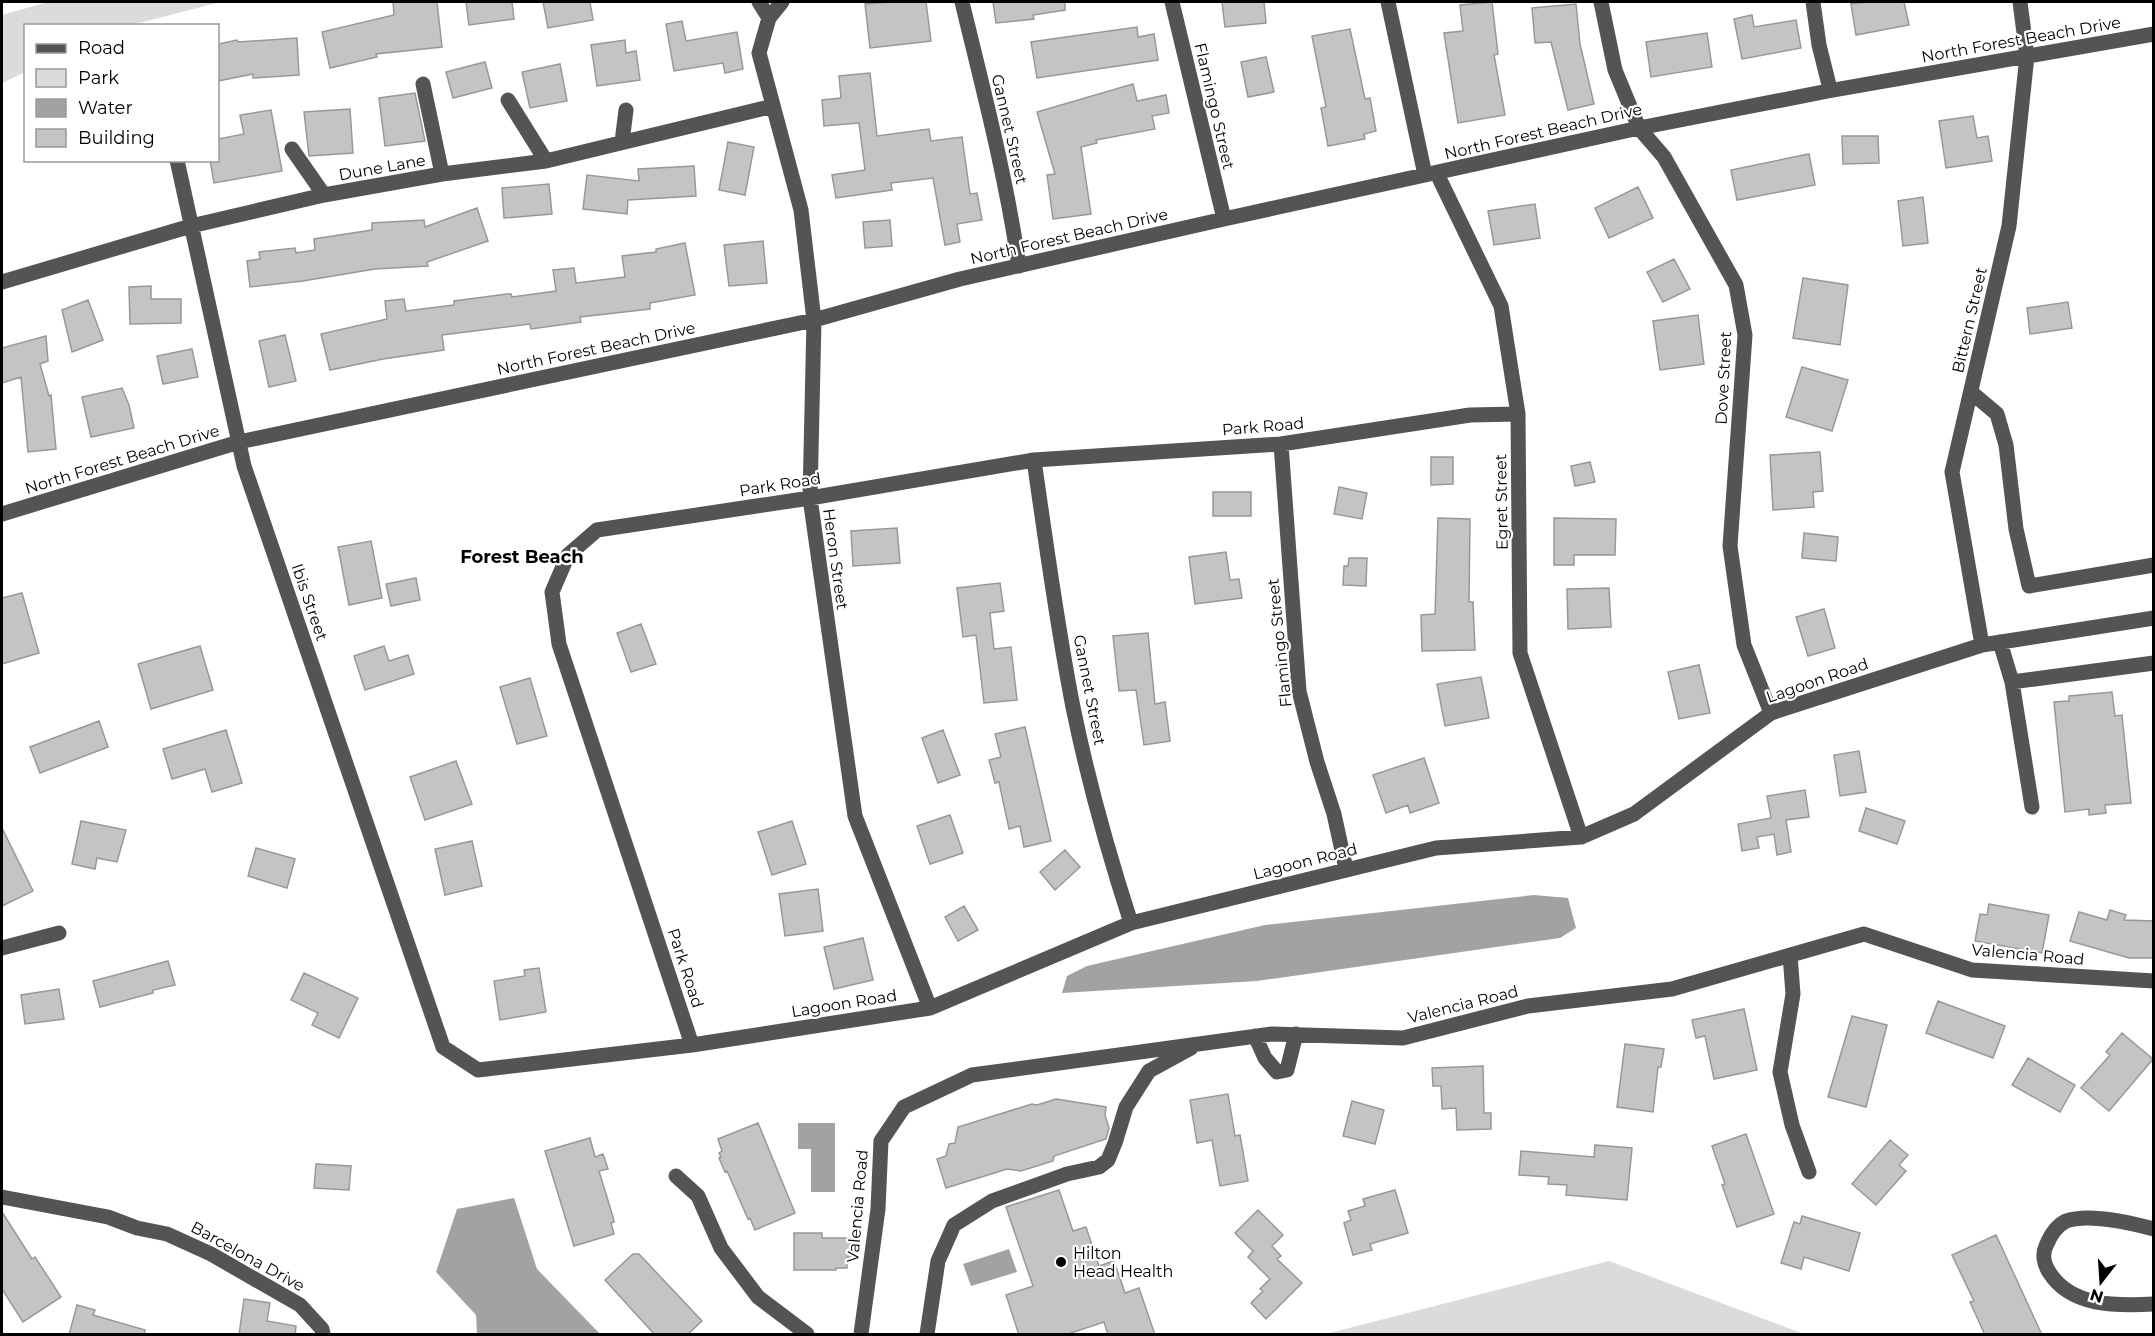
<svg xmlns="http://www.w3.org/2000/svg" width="2155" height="1336" font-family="Montserrat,sans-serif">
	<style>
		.green { fill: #dbdbdb }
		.water { fill: #a2a2a2 }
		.building { fill: #c4c4c4; stroke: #989898; stroke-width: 1.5 }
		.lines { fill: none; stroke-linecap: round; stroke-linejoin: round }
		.minor { stroke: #545454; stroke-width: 15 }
		.poi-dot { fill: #000; stroke: #fff; stroke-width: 2 }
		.labels { text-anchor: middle; stroke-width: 4.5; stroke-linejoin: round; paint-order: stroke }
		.street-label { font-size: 16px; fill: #000; stroke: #fff }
		.poi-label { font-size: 16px; fill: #000; stroke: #fff; text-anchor: start }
		.neighbourhood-label { font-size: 18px; font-weight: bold; fill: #000; stroke: #fff }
	</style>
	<rect width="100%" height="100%" fill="#fff"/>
	<path class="green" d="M48 2H221L131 25 26 26 25 72 2 83V15Z
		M1609 1261 1804 1334H1326Z"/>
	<path class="water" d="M1534 895 1568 898 1576 928 1560 938 1257 981 1062 993 1067 976 1087 966 1265 925Z
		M798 1123H835V1192H811V1149H798Z
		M514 1198 537 1269 600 1334H477L476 1315 436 1272 457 1209Z
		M1009 1249 1017 1272 971 1286 963 1264Z"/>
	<path class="building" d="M393 2H437L442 47 376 54 377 57 330 68 322 32 394 15Z
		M466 2H512L514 19 469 25Z
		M543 2H590L593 20 548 28Z
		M888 2H926L931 41 870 48 865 4Z
		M993 2H1065V10L1033 15 1034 19 996 23Z
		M1222 2H1264L1266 23 1225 27Z
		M1492 2 1498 54 1494 55 1505 115 1458 123 1444 33 1463 31 1460 5Z
		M1866 2H1904L1909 25 1856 35 1851 4Z
		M1576 4 1580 44 1594 104 1568 110 1551 42 1535 43 1532 8Z
		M1752 15 1754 27 1796 20 1801 48 1742 59 1734 19Z
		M682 21 686 41 737 32 743 69 725 73 723 63 674 71 666 24Z
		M1137 27 1138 37 1154 34 1158 60 1037 78 1031 42Z
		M1350 29 1365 99 1370 98 1376 131 1364 134 1365 139 1328 146 1321 108 1326 107 1312 36Z
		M1707 33 1712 67 1651 77 1646 42Z
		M297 38 299 75 253 78V74L218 81V44L237 40 238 42Z
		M625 40 626 53 636 51 640 80 597 86 591 45Z
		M1266 57 1274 92 1248 97 1241 62Z
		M485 62 492 88 453 98 446 72Z
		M560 64 567 101 530 108 522 72Z
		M870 73 877 136 929 129 931 141 962 137 970 194 977 193 982 220 957 224 960 242 945 245 933 178 891 183 892 190 836 198 832 175 865 170 859 123 824 126 822 100 841 98 839 76Z
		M1133 84 1137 101 1166 95 1169 113 1152 116 1155 129 1096 140 1097 143 1081 147 1091 214 1053 219 1047 175 1055 174 1037 112Z
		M415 93 425 141 385 146 379 98Z
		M350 109 353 153 309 156 304 112Z
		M271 110 282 171 214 183 210 160H218V139L244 134 240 115Z
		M1973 116 1977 138 1988 136 1992 161 1946 168 1939 121Z
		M1842 136H1878L1879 163 1843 164Z
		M728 142 754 147 745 195 719 190Z
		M1809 154 1815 185 1737 200 1731 170Z
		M694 166 696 196 628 200 627 214 583 209 587 175 639 181 638 169Z
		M549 184 552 214 504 218 502 188Z
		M1638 187 1653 218 1609 238 1595 208Z
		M1923 197 1928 243 1903 246 1898 201Z
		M1535 204 1540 238 1494 245 1488 211Z
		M477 208 488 241 427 262 428 266 375 269 303 281 250 287 247 261 260 259 259 252 295 248 296 253 315 250 314 239 372 230V223L424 220 425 227Z
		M890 220 892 246 865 248 863 222Z
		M763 241 767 283 729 286 724 245Z
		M685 243 695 295 650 303V309L580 317 581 322 531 329 530 324 442 335 444 350 383 359 330 370 321 334 387 319 385 301 404 299 406 311 454 305V301L507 294H511L512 297 556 291 553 270 574 268 576 283 625 277 622 256 656 252V249Z
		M1674 259 1690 289 1663 302 1647 272Z
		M1803 278 1848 285 1840 345 1793 338Z
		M151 286V299H181V323L130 324 129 287Z
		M88 300 103 340 72 352 62 310Z
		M2068 302 2072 328 2030 334 2027 308Z
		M1698 315 1704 364 1660 370 1653 321Z
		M285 335 296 381 269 387 259 341Z
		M46 336 48 361 40 364 49 396 51 395 56 449 28 452 21 377 2 383V348Z
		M192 349 198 377 163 384 157 356Z
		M1802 367 1848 380 1832 431 1786 417Z
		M122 388 129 405 134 428 91 437 82 397Z
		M1820 452 1823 491 1813 492 1814 507 1773 510 1770 455Z
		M1431 457H1453V484L1431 485Z
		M1590 462 1595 482 1575 486 1571 466Z
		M1339 487 1367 493 1362 519 1334 514Z
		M1213 492H1251V516H1213Z
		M1438 518 1470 519 1469 602H1473L1475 650 1422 651 1421 615 1435 614Z
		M1554 518 1616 519 1615 555H1574V565H1554Z
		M897 528 900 563 853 566 851 531Z
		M1804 533 1838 537 1836 561 1802 558Z
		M371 541 382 598 349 605 338 547Z
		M1226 552 1230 580 1239 579 1242 598 1195 604 1189 557Z
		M1349 558H1367L1366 586 1343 585 1344 566H1348Z
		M416 578 420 600 391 606 386 584Z
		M1000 583 1004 611 990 613 994 649 1011 647 1017 700 984 703 976 635 963 637 957 588Z
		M1609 588 1611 627 1568 629 1567 589Z
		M22 593 39 653 2 664V598Z
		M1824 609 1835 648 1808 656 1796 617Z
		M641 624 656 664 631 672 617 633Z
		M1148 633 1155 704 1165 702 1170 741 1144 745 1136 690 1119 691 1113 636Z
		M200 646 213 690 151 709 138 664Z
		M384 646 389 661 408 655 414 674 365 690 354 656Z
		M1699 665 1710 713 1679 719 1668 672Z
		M1481 677 1489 718 1445 726 1437 684Z
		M530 678 547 736 517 744 500 687Z
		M2112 692 2115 716 2122 715 2131 803 2105 805 2106 813 2089 815V809L2065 812 2054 702 2069 701V696Z
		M99 721 108 747 40 773 30 747Z
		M1025 727 1051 841 1024 847 1020 826 1009 829 999 782 995 783 989 760 1001 757 995 734Z
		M226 730 242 783 212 792 205 769 172 779 163 749Z
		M943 730 960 775 938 783 922 738Z
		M1859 751 1866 792 1840 796 1834 755Z
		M1424 758 1439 803 1410 813 1408 805 1386 813 1373 775Z
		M456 761 472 804 425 820 410 777Z
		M1805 790 1809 817 1786 820 1791 852 1777 855 1774 834 1757 837 1759 848 1742 851 1738 824 1771 818 1767 796Z
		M1866 808 1905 821 1897 844 1859 831Z
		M950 815 963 853 930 864 917 826Z
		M81 821 126 830 117 862 97 858 95 869 72 864Z
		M792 821 806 864 772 875 758 832Z
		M2 828 33 891 2 906Z
		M472 841 482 886 445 895 435 849Z
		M256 848 295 859 287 888 248 876Z
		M1065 850 1080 867 1055 890 1040 872Z
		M818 889 823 931 785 936 779 894Z
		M1989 904 2049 915 2042 953 1975 941 1980 914 1987 915Z
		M964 906 978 930 958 941 945 917Z
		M2110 910 2126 915 2124 920 2154 921V958H2129L2070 941 2079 912 2107 920Z
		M863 938 873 980 834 989 824 947Z
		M168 961 175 985 153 990V993L100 1007 93 981Z
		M539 968 546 1012 500 1020 494 981 525 976 524 970Z
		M304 973 358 998 339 1038 312 1025 318 1013 291 1000Z
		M59 989 64 1019 25 1024 21 995Z
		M1938 1001 2005 1026 1993 1058 1926 1033Z
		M1744 1009 1757 1070 1714 1079 1705 1036 1696 1038 1692 1020Z
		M1852 1016 1887 1025 1866 1107 1828 1097Z
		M2122 1033 2153 1059 2109 1111 2081 1088 2110 1055 2106 1052Z
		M1625 1044 1664 1049 1661 1067H1658L1653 1112 1617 1107Z
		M2028 1058 2075 1085 2060 1112 2012 1085Z
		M1483 1066 1484 1113H1491V1129L1457 1130 1456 1108 1442 1109 1441 1086H1433L1432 1068Z
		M1228 1094 1235 1136 1240 1135 1248 1181 1220 1186 1212 1140 1197 1143 1190 1100Z
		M1056 1099 1106 1107 1105 1115 1109 1128 1106 1139 1054 1156 1053 1161 1021 1171 1007 1169 946 1188 937 1159 946 1156 949 1144 955 1143 958 1127 1032 1104 1037 1105Z
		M1352 1101 1384 1110 1375 1144 1343 1136Z
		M758 1123 795 1213 755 1230 750 1218 748 1219 727 1171 725 1172 719 1158 721 1157 719 1153 722 1151 718 1139Z
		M1746 1134 1774 1214 1737 1227 1722 1185 1725 1184 1712 1146Z
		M590 1138 595 1157 603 1154 608 1169 599 1171 613 1217 614 1222 611 1223 614 1234 574 1246 545 1151Z
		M1890 1140 1908 1155 1899 1165 1906 1171 1876 1205 1852 1184Z
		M1595 1145 1632 1148 1627 1200 1566 1195 1567 1185 1548 1184 1549 1177 1519 1175 1521 1151 1594 1157Z
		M316 1164 351 1166 349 1190 314 1188Z
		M1059 1190 1073 1231 1086 1227 1099 1266 1114 1261 1125 1293 1139 1288 1155 1335H1108L1104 1322 1065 1335H1019L1006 1295 1033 1286 1006 1207Z
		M1395 1190 1408 1233 1370 1244 1372 1250 1353 1255 1344 1223 1351 1220 1348 1211 1365 1206 1363 1199Z
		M1258 1210 1283 1235 1272 1246 1281 1256 1277 1259 1302 1283 1266 1319 1251 1303 1263 1291 1260 1289 1270 1279 1248 1257 1253 1251 1235 1233Z
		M2 1212 32 1259 35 1257 61 1297 23 1322 2 1289Z
		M1802 1216 1860 1233 1849 1271 1804 1257 1801 1269 1781 1263 1794 1222 1800 1224Z
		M794 1233H822V1238H852V1257H847V1268H836V1270H794Z
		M1996 1235 2008 1261 2042 1335H1985L1970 1302 1974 1301 1952 1255Z
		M633 1254H639L702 1321 687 1335H655L605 1280Z
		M244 1299 270 1303 267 1321 296 1326 295 1335H239Z
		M77 1305 95 1310 93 1315 145 1330 144 1335H69Z"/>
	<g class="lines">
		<path class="minor" d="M759 2 769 18
			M782 2 769 18 759 53 801 210 814 320 810 498 855 816 930 1008
			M962 2C983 89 1006 176 1019 266
			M1172 2 1224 219
			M1388 2 1425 175
			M1601 2 1615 70 1639 128 1664 157 1736 285 1745 335 1730 546 1744 645 1771 713
			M1813 2 1819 45 1829 85 1828 91
			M423 84 442 174
			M508 100 546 161
			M622 142 626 110
			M292 149 324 195
			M177 160 244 466 443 1047 478 1070 692 1045 930 1008 1131 923 1436 848 1581 837 1634 814 1771 713 1982 645 2154 618
			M1438 172 1440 180 1501 306 1518 414 1520 653 1581 837
			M2 282 191 226 324 195 442 174 546 161 773 106
			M1971 392 1997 414 2006 445 2016 529 2029 586 2154 565
			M1281 444 1299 691 1317 762 1334 814 1346 869
			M1034 460C1046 543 1057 626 1073 707 1088 781 1108 852 1131 923
			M2 514 239 442 814 320 960 279 1224 219 1639 128 1828 91 2154 34
			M2000 642 2012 682 2032 807
			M1982 645 1952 472 2009 226 2027 56 2020 2
			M2012 682 2154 663
			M2 948 59 933
			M1790 955 1793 994 1780 1072 1792 1125 1809 1172
			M1255 1036 1265 1058 1277 1072 1287 1070 1296 1034
			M692 1045 559 644 552 592 568 555 597 530 810 498 1034 460 1281 444 1470 415 1518 414
			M676 1176 698 1196 721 1248 758 1297 807 1334
			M2 1197 108 1217 137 1228 167 1234 211 1254 300 1305 322 1329 323 1334
			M2154 1229C2132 1223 2088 1213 2066 1221 2056 1226 2050 1236 2046 1246 2042 1254 2044 1264 2049 1272 2071 1307 2116 1306 2154 1304
			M861 1334 878 1209 881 1141 904 1107 972 1075 1272 1034 1403 1038 1528 1006 1672 989 1864 934 1972 970 2154 981
			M927 1334 938 1261 954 1225 992 1201 1067 1174 1099 1167 1108 1160 1115 1143 1126 1107 1149 1071 1191 1048"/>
	</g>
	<circle class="poi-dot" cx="1061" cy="1262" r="6"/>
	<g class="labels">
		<g class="street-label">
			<text transform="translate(2021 39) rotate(-10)" y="6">North Forest Beach Drive</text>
			<text transform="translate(1215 106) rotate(77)" y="6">Flamingo Street</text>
			<text transform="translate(1010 129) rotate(77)" y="6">Gannet Street</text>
			<text transform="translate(1543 131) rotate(-13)" y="6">North Forest Beach Drive</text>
			<text transform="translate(382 167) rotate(-10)" y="6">Dune Lane</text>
			<text transform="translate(1069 236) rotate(-13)" y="6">North Forest Beach Drive</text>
			<text transform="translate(1969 320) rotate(-77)" y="6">Bittern Street</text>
			<text transform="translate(596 348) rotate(-12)" y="6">North Forest Beach Drive</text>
			<text transform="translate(1723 378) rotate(-87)" y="6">Dove Street</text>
			<text transform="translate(1263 426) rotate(-5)" y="6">Park Road</text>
			<text transform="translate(122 459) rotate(-17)" y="6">North Forest Beach Drive</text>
			<text transform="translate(780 484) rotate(-9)" y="6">Park Road</text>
			<text transform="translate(1501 502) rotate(-91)" y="6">Egret Street</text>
			<text transform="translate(836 559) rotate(82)" y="6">Heron Street</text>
			<text transform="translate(310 602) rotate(71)" y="6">Ibis Street</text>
			<text transform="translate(1279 643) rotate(-96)" y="6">Flamingo Street</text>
			<text transform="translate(1817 680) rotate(-19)" y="6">Lagoon Road</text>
			<text transform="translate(1090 690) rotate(79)" y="6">Gannet Street</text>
			<text transform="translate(1305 861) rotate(-14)" y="6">Lagoon Road</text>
			<text transform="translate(2028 954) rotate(5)" y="6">Valencia Road</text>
			<text transform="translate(686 968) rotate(72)" y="6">Park Road</text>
			<text transform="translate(844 1003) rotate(-9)" y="6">Lagoon Road</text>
			<text transform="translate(1463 1004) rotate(-14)" y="6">Valencia Road</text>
			<text transform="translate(857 1206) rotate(-85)" y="6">Valencia Road</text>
			<text transform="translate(248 1256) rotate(29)" y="6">Barcelona Drive</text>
		</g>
		<g class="poi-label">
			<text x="1073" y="1259">Hilton<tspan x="1073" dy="18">Head Health</tspan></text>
		</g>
		<g class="neighbourhood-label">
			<text x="522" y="563">Forest Beach</text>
		</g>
	</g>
	<rect width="2155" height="1336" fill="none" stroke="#000000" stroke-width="6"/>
	<rect x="24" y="24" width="195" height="138" fill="#ffffff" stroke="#999999" stroke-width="1.5"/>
	<rect x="36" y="44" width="30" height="9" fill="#545454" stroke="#999999" stroke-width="1.5"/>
	<text x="78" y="54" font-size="18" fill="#000000">Road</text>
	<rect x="36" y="69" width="30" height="18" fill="#dbdbdb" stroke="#999999" stroke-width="1.5"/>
	<text x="78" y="84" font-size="18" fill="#000000">Park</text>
	<rect x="36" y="99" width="30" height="18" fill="#a2a2a2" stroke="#999999" stroke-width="1.5"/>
	<text x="78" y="114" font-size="18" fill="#000000">Water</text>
	<rect x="36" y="129" width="30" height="18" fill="#c4c4c4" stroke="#999999" stroke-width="1.5"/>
	<text x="78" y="144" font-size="18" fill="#000000">Building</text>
	<g transform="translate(2101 1282) rotate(197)" stroke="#ffffff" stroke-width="4.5" paint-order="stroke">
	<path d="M0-4.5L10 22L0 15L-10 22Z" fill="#000000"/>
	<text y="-9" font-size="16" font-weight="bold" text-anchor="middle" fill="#000000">N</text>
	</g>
</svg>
